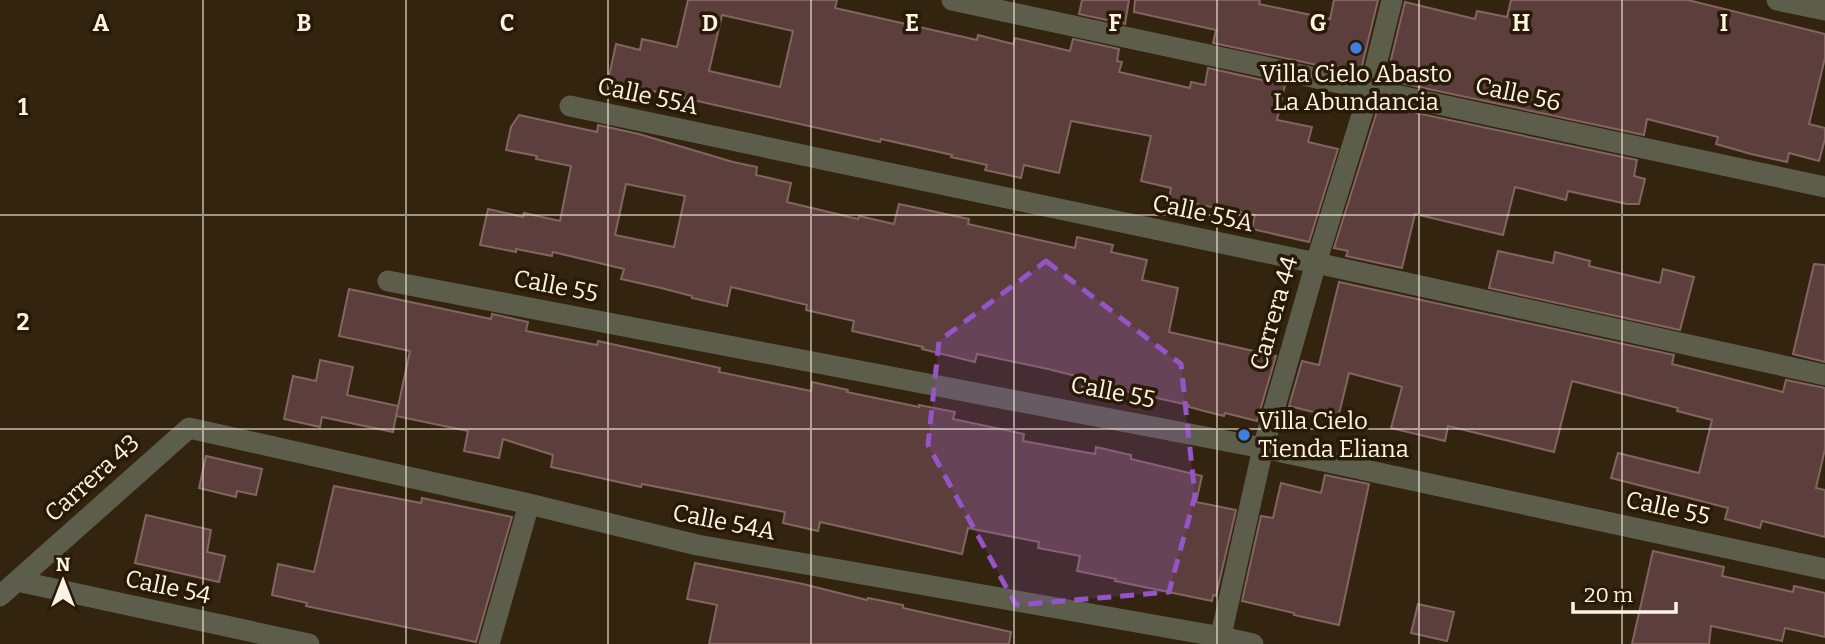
<svg xmlns="http://www.w3.org/2000/svg" width="1825" height="644" font-family="Bitter,serif">
	<style>
		.building { fill: #5c3f3d; stroke: #836461; stroke-width: 2; fill-rule: evenodd }
		.lines { fill: none; stroke-linecap: round; stroke-linejoin: round }
		.street { stroke: #5c5d4a; stroke-width: 21 }
		.marked { fill: #9554c7; fill-opacity: 0.2; stroke: #9554c7; stroke-width: 5; stroke-dasharray: 14 9; stroke-linejoin: round }
		.grid { fill: none; stroke: #fcf3e6; stroke-width: 2; stroke-opacity: 0.55 }
		.shop-dot { fill: #3f7fe0; stroke: #281a05; stroke-width: 2.5 }
		.labels { text-anchor: middle; stroke-width: 7; stroke-linejoin: round; paint-order: stroke }
		.poi-label { font-size: 24px; fill: #fcf3e6; stroke: #281a05 }
		.street-label { font-size: 24px; fill: #fcf3e6; stroke: #281a05 }
		.grid-label { font-size: 23px; text-anchor: middle; font-weight: bold; fill: #fcf3e6; stroke: #281a05; stroke-width: 7; stroke-linejoin: round; paint-order: stroke }
	</style>
	<rect width="100%" height="100%" fill="#32240e"/>
	<path class="building" d="M688 0H837L835 8 977 40 978 35 1013 44 1015 38 1070 51 1073 39 1119 49 1117 61 1122 62 1119 72 1190 88 1191 82 1205 85 1208 68 1285 85 1277 120 1312 127 1308 142 1338 149 1309 242 1252 229 1255 215 1169 199 1171 188 1141 181 1151 136 1071 121 1059 173 1024 165 1021 178 985 170 987 165 951 157 952 155 881 139 880 142 608 81 616 44 640 50 642 39 677 47ZM722 15 793 31 780 87 709 71Z
		M1082 0H1129L1125 24 1079 14Z
		M1135 0H1260L1259 4 1330 19 1334 0H1378L1360 74 1213 43 1216 30 1134 12Z
		M1511 0H1688L1825 34V58L1809 124 1825 128V139L1819 161 1789 153 1787 162 1751 154 1716 144 1718 137 1647 119 1644 135 1386 80 1405 2 1475 19 1477 11 1507 17Z
		M1379 105 1637 160 1634 176 1645 179 1639 204H1627L1568 191 1566 200 1515 187 1503 235 1415 214 1402 268 1346 256 1348 251 1334 248Z
		M519 115 597 132 598 125 639 134 733 162 757 167 756 175 791 183 787 202 858 219 859 216 894 224 899 204 969 219 968 224 1075 248 1077 237 1113 245 1111 252 1147 260 1142 280 1178 288 1169 332 1276 356 1257 421 1225 413 1224 416 1208 412 1189 407V405L1115 389 1114 394 1082 387 1084 378 1048 369 977 354 975 362 922 349 923 347 852 331 854 321 806 310 807 305 731 287 727 306 692 298V296L657 287 621 279 624 269 553 252 552 256 516 249V252L480 245 488 209 523 217 524 213 560 221 571 166 536 159 537 156 506 150 511 127ZM626 184 685 196 674 247 615 235Z
		M1498 251 1553 263 1555 252 1590 261 1589 266 1660 283 1663 269 1694 277 1680 330 1489 288Z
		M1814 264 1825 265V362L1793 354Z
		M1339 282 1674 355 1672 364 1783 392 1786 380 1825 388V449L1816 488 1825 490V537L1762 521 1760 528 1725 519 1728 508 1611 478 1618 453 1699 473 1712 420 1677 411 1678 408 1572 381 1554 452 1448 426 1445 441 1391 428 1402 387 1349 373 1338 418 1289 406 1302 361 1319 365Z
		M349 289 491 319 492 314 528 322 526 331 597 345 598 341 720 368 719 372 811 391 812 382 848 390 847 392 919 407V405L955 412 953 419 1024 434 1023 441 1095 454 1096 447 1131 455V459L1202 476 1196 502 1236 510 1216 596 1213 595 1212 601 1115 581 1116 579 1077 571 1080 556 1038 548 1039 542 968 528 962 554 820 522 818 531 783 523 785 512 642 484 641 487 551 467 553 455 503 439 499 458 464 451 468 431 396 416 410 351 339 336Z
		M320 360 353 367 347 395 398 406 393 432 322 417 320 427 284 419 293 376 316 381Z
		M206 456 262 469 256 495 237 491 236 497 199 488Z
		M1325 475 1369 484 1339 625 1294 615V613L1242 601 1261 516 1273 518 1281 483 1321 493Z
		M334 486 421 503 422 498 512 517 476 642 306 606 307 603 272 595 278 564 314 572Z
		M146 515 211 530 207 552 225 556 219 582 135 563Z
		M1653 551 1724 567 1722 576 1793 592 1794 586 1825 593V637L1785 628 1782 641 1711 626 1709 644H1632Z
		M695 563 803 584 867 600 868 598 903 605V608L1011 632 1009 644H709L717 605 687 599Z
		M1418 604 1454 612 1447 641 1411 633Z"/>
	<g class="lines">
		<path class="street" d="M952 0 1825 187
			M1777 0 1825 10
			M570 106 1316 263 1825 375
			M388 281 1263 448 1825 569
			M17 581 309 644
			M0 596 189 428 529 504 697 545 1222 637 1253 644
			M489 644 529 504
			M1219 644 1263 448 1316 263 1370 89 1392 0"/>
	</g>
	<path class="marked" d="M1046 261 1181 364 1195 496 1169 592 1016 605 928 445 939 341Z"/>
	<path class="grid" d="M203 0V644M406 0V644M608 0V644M811 0V644M1014 0V644M1217 0V644M1419 0V644M1622 0V644M0 215H1825M0 429H1825"/>
	<g class="shop-dot">
		<circle cx="1356" cy="48" r="7"/>
		<circle cx="1244" cy="435" r="7"/>
	</g>
	<g class="labels">
		<g class="poi-label">
			<text x="1356" y="82">Villa Cielo Abasto<tspan x="1356" dy="28">La Abundancia</tspan></text>
			<text x="1258" y="429" text-anchor="start">Villa Cielo<tspan x="1258" dy="28">Tienda Eliana</tspan></text>
		</g>
		<g class="street-label">
			<text transform="translate(1518 94) rotate(12)" y="8">Calle 56</text>
			<text transform="translate(648 96) rotate(12)" y="8">Calle 55A</text>
			<text transform="translate(1203 213) rotate(12)" y="8">Calle 55A</text>
			<text transform="translate(556 286) rotate(11)" y="8">Calle 55</text>
			<text transform="translate(1274 313) rotate(-74)" y="8">Carrera 44</text>
			<text transform="translate(1113 392) rotate(11)" y="8">Calle 55</text>
			<text transform="translate(92 478) rotate(-42)" y="8">Carrera 43</text>
			<text transform="translate(1668 508) rotate(12)" y="8">Calle 55</text>
			<text transform="translate(724 522) rotate(11)" y="8">Calle 54A</text>
			<text transform="translate(168 587) rotate(12)" y="8">Calle 54</text>
		</g>
	</g>
	<g class="grid-label">
		<text x="101" y="31">A</text>
		<text x="304" y="31">B</text>
		<text x="507" y="31">C</text>
		<text x="710" y="31">D</text>
		<text x="912" y="31">E</text>
		<text x="1115" y="31">F</text>
		<text x="1318" y="31">G</text>
		<text x="1521" y="31">H</text>
		<text x="1724" y="31">I</text>
		<text x="23" y="115">1</text>
		<text x="23" y="330">2</text>
	</g>
	<g transform="translate(63 581)" stroke="#281a05" stroke-width="5" paint-order="stroke">
	<path d="M0-5L12 26L0 18L-12 26Z" fill="#fcf3e6"/>
	<text y="-10" font-size="19" font-weight="bold" text-anchor="middle" fill="#fcf3e6">N</text>
	</g>
	<path d="M1573 602v10h103v-10" fill="none" stroke="#fcf3e6" stroke-width="3.5"/>
	<text x="1584" y="602" font-size="21" fill="#fcf3e6" stroke="#281a05" stroke-width="5" paint-order="stroke">20 m</text>
</svg>
